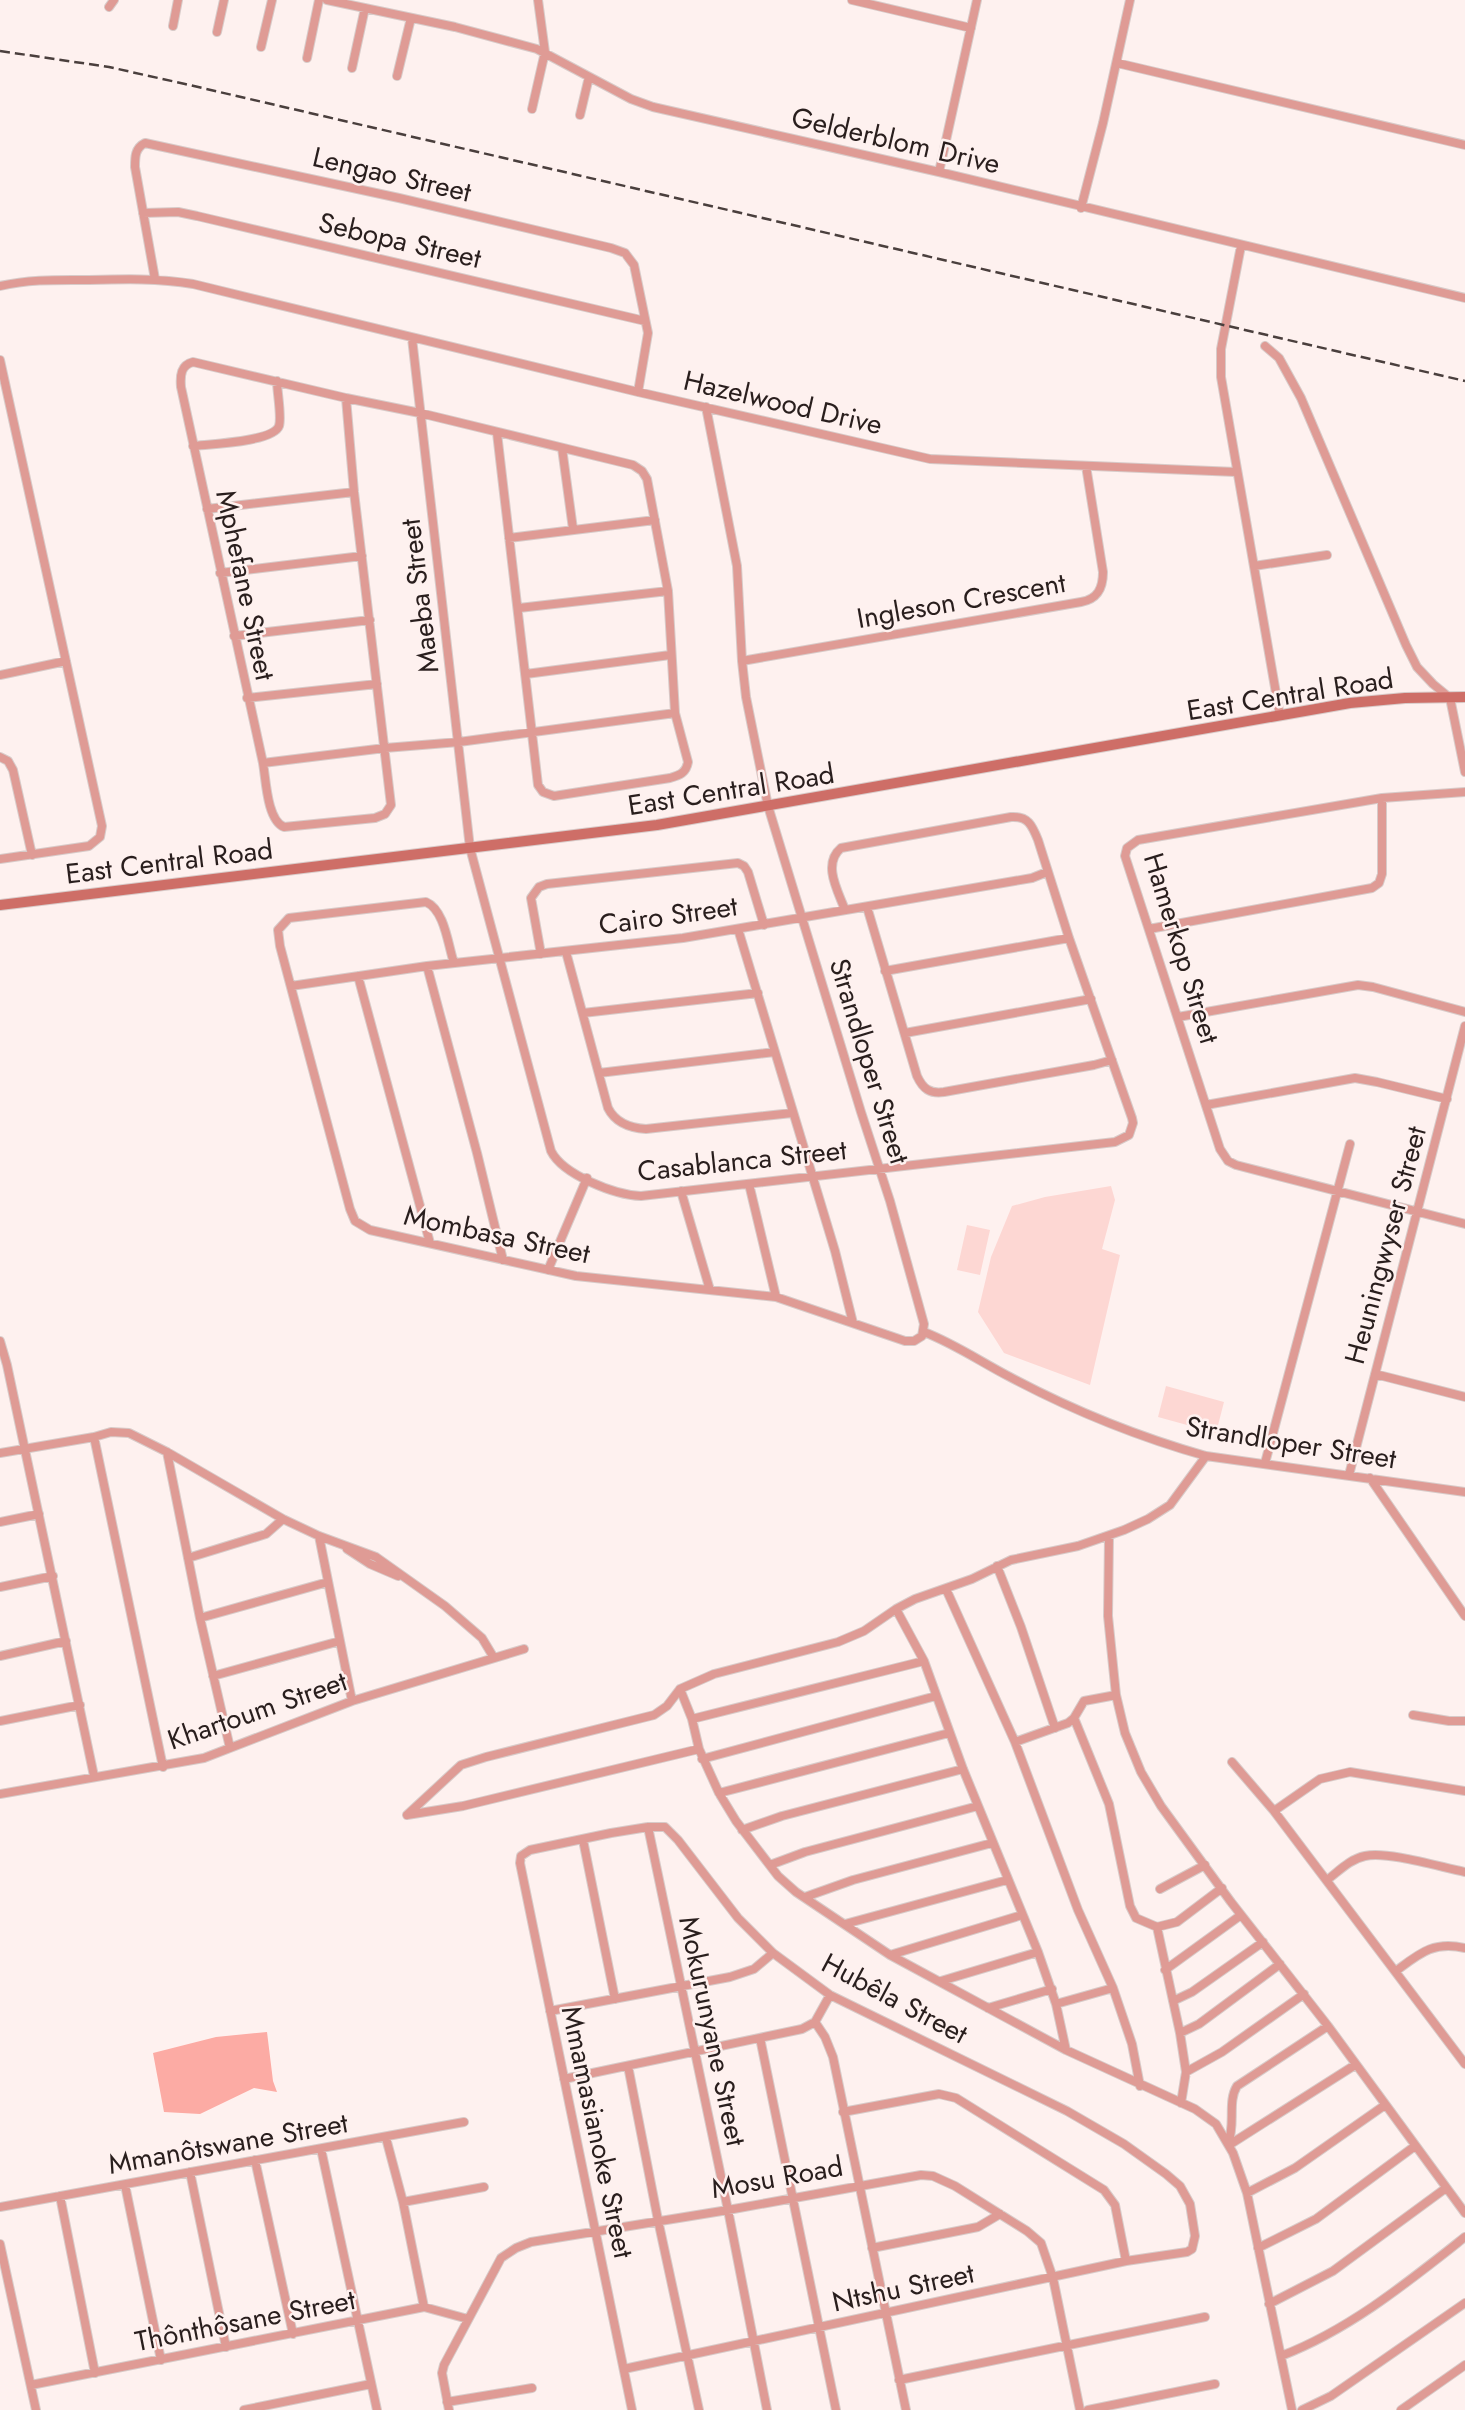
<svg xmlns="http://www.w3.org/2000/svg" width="1465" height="2410" font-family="Jost,sans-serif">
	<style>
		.green { fill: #fdd7d3 }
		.forest { fill: #fcaba4 }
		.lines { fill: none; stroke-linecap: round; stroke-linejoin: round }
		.street-casing { stroke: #d8cbc9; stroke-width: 10 }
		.secondary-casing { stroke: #d8cbc9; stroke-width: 12 }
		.street { stroke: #df9b95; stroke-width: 8 }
		.secondary { stroke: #ce6e67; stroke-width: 10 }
		.rail { stroke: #4a3f3d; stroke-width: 2.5; stroke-dasharray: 10 5; stroke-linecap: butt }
		.labels { text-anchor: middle; stroke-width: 5; stroke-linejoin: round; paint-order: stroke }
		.street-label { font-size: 28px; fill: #291e1d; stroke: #fef1ef }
	</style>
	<rect width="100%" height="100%" fill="#fef1ef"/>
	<path class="green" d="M1111 1186 1115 1200 1102 1249 1120 1255 1090 1385 1004 1353 978 1312 991 1257 1012 1206 1045 1197Z
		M967 1225 990 1230 980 1275 957 1270Z
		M1166 1386 1224 1402 1216 1433 1158 1417Z"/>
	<path class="forest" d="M267 2032 273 2081 277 2092 254 2088 200 2114 164 2112 153 2053 216 2037Z"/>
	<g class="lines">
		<g class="street-casing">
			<path id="street" d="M327 0 455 27 537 49 631 99 653 107 939 172 1465 298
				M852 0 971 28
				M109 7 114 0
				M173 26 178 0
				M217 32 224 0
				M261 47 272 0
				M307 58 319 0
				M1117 63 1465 145
				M352 68 365 8
				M397 76 411 18
				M532 109 545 52 538 0
				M580 115 589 77
				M939 172 977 0
				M1081 208 1103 123 1130 0
				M143 213 178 212 197 216 645 321
				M1241 246 1221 349V377L1280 716
				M155 279 135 167C135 157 135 148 145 143L399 198 611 248 625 253 634 265 648 333 638 392
				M0 286C30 279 58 280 88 280 124 279 158 278 193 284L638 392 930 459 1236 472
				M412 338 470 848 551 1151C563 1175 615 1195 641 1196L1115 1142 1129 1135 1133 1123 1132 1118 1069 938 1038 840C1032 825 1028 816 1011 817L841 848C822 864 838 891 845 910
				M1265 346 1279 358 1301 398 1406 645 1417 667 1433 684 1450 698 1465 772
				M0 360 102 826 100 837 89 846 0 859
				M346 398 354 492 391 805 385 814 375 818 284 827C267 820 266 780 263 763L181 387C180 375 181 365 193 362L346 398 420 413 633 465 642 471 647 479 668 591 675 713 688 762C686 773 680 775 670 778L554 796 543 792 538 785 497 433
				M193 446C210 444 273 442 279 426 282 417 277 392 277 381
				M562 448 573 529
				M207 509 354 492
				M509 538 655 520
				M1254 566 1327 555
				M220 573 362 556
				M519 608 668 591
				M234 636 370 620
				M742 661 1081 602C1098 599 1103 588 1103 572L1086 466
				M526 674 670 655
				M0 675 66 661
				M247 698 377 684
				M0 757 8 761 13 770 32 855
				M263 763 385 748 459 742 675 713
				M1465 792 1382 798 1138 840 1127 848 1125 856 1220 1149 1228 1161 1236 1165 1465 1224
				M867 907 917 1076C923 1089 930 1094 944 1092L1094 1065 1112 1060
				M738 929 835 1251 853 1323
				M1149 929 1372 888 1379 883 1382 874V798
				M566 952 608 1108C615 1122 630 1128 646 1129L792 1113
				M541 954 531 898 539 887 547 884 738 863 744 866 748 872 764 925
				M454 963C448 946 445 910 426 902L289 918 278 930 280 946 350 1209 355 1221 370 1230 576 1276 776 1297 905 1341H914L922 1336 924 1324 890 1201 861 1112 768 806 746 697 742 661 737 566 706 407
				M427 966 477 1153 503 1260
				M885 971 1069 938
				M358 976 430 1243
				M291 986 427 966 683 938 1032 878 1047 872
				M583 1013 758 993
				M1178 1017 1358 985 1373 987 1465 1012
				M905 1033 1091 999
				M599 1073 775 1052
				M1206 1105 1355 1078 1377 1082 1447 1099
				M749 1184 776 1297
				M681 1191 710 1290
				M548 1270 587 1178
				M924 1332C955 1344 981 1362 1010 1377 1072 1410 1139 1437 1206 1456L1465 1492
				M0 1341 7 1365 94 1776
				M1375 1374 1465 1397
				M94 1437 163 1767
				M167 1452 200 1618 230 1748
				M0 1453 94 1437 111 1432 129 1433 167 1452 283 1519 319 1536 376 1557 445 1606 482 1638 494 1658
				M1265 1463 1350 1144
				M1349 1475 1465 1026
				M1370 1478 1465 1616
				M0 1522 39 1514
				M319 1536 352 1701
				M1109 1536 1108 1616 1116 1695 1125 1733 1141 1772 1161 1806 1231 1902 1328 2026 1465 2213
				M347 1549 370 1564 398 1576
				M188 1558 266 1534 283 1519
				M997 1566 1021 1627 1055 1728
				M0 1587 53 1576
				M946 1589 1015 1742 1078 1910 1113 1988 1132 2044 1140 2086
				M896 1609 924 1661 963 1769 1038 1952 1056 2004 1066 2050
				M200 1618 328 1582
				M0 1656 66 1641
				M213 1676 340 1641
				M1413 1715 1449 1721H1465
				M1074 1718 1109 1804 1130 1906 1136 1918 1157 1927 1180 2033 1186 2072
				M692 1719 924 1661
				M0 1721 80 1705
				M1015 1742 1068 1723 1074 1718 1084 1701 1116 1695
				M699 1749 692 1719 680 1689 714 1674 838 1642 864 1631 896 1609 915 1599 972 1579 1011 1560 1078 1546 1124 1530 1148 1519 1170 1505 1206 1456
				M702 1759 936 1696
				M1232 1762 1274 1811 1465 2064
				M719 1793 949 1733
				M0 1794 204 1758 352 1701 524 1649
				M1274 1811 1320 1779 1350 1772 1465 1791
				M407 1815 463 1806 699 1749 719 1793 736 1821 778 1876 796 1892 890 1955 1066 2050 1195 2109 1216 2124 1233 2153 1247 2193 1292 2410
				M407 1815 461 1765 486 1757 654 1715 667 1706 680 1689
				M648 1827 728 2210 767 2410
				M742 1830 782 1816 963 1769
				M583 1840 615 1999
				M770 1865 805 1852 978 1806
				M1327 1880C1339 1871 1350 1859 1365 1856 1388 1851 1440 1867 1465 1872
				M1160 1889 1205 1865
				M805 1897 853 1880 992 1843
				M845 1924 1007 1880
				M1157 1927 1177 1922 1222 1888
				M890 1955 1022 1915
				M1165 1970 1241 1915
				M1396 1971C1420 1953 1433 1941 1465 1948
				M941 1981 1038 1952
				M1173 2001 1192 1992 1263 1942
				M1056 2004 1113 1988
				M988 2008 1052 1989
				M550 2011 730 1977 754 1969 773 1953
				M815 2022 825 2037 833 2057 906 2410
				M1180 2033 1199 2024 1280 1964
				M760 2038 836 2410
				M628 2066 658 2220 699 2410
				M564 2079 802 2029 815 2022 830 1995
				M1181 2103 1186 2072 1222 2052 1304 1994
				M843 2112 939 2094 956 2098 1104 2190 1115 2205 1126 2261
				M386 2138 403 2202 424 2307
				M1228 2143C1236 2125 1227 2102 1237 2086L1328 2026
				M1229 2145 1355 2065
				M321 2149 377 2410
				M255 2160 293 2334
				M190 2172 226 2347
				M125 2185 161 2360
				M1247 2193 1295 2168 1385 2105
				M60 2196 95 2373
				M403 2202 484 2187
				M0 2207 464 2122
				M0 2244 36 2410
				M872 2248 978 2227 1000 2214
				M1258 2248 1316 2219 1415 2146
				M1269 2304 1333 2271 1446 2188
				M1281 2356C1349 2330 1408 2282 1465 2237
				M624 2369 1126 2261 1187 2252 1192 2249 1195 2236 1190 2204 1180 2186 1166 2174 1124 2144 1067 2111 830 1995 773 1953 738 1918 678 1840 665 1827H648L611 1833 530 1850 521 1856 520 1863 632 2410
				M899 2380 1205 2317
				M31 2385 424 2307 468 2319
				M447 2402 532 2388
				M244 2410 371 2384
				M449 2410 442 2373 444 2365 501 2258 516 2248 531 2242 728 2210 921 2175 933 2176 955 2186 1027 2231 1041 2243 1053 2278 1080 2410
				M1088 2410 1215 2384
				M1302 2410 1331 2396 1465 2303
				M1401 2410 1465 2365"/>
		</g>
		<g class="secondary-casing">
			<path id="secondary" d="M0 905 657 825 1350 703 1405 698 1465 697"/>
		</g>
		<use href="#street" class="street"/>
		<use href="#secondary" class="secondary"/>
		<path class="rail" d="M0 51 109 67 185 84 1465 381"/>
	</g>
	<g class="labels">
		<g class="street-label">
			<text transform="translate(896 140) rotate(13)" y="10">Gelderblom Drive</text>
			<text transform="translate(392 174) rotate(13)" y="10">Lengao Street</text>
			<text transform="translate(400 240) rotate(13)" y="10">Sebopa Street</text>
			<text transform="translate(783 402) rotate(13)" y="10">Hazelwood Drive</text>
			<text transform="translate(246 585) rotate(78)" y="10">Mphefane Street</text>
			<text transform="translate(419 596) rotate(-97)" y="10">Maeba Street</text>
			<text transform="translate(961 600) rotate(-10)" y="10">Ingleson Crescent</text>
			<text transform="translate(1290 694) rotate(-9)" y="10">East Central Road</text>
			<text transform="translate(731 789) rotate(-9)" y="10">East Central Road</text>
			<text transform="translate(169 861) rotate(-7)" y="10">East Central Road</text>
			<text transform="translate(668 915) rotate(-8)" y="10">Cairo Street</text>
			<text transform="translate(1182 948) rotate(73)" y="10">Hamerkop Street</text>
			<text transform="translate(870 1061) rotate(73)" y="10">Strandloper Street</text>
			<text transform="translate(742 1160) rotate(-6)" y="10">Casablanca Street</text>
			<text transform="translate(497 1234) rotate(12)" y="10">Mombasa Street</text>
			<text transform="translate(1385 1245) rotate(-75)" y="10">Heuningwyser Street</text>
			<text transform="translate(1291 1442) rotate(9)" y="10">Strandloper Street</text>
			<text transform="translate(257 1710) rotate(-19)" y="10">Khartoum Street</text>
			<text transform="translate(895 1998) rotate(28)" y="10">Hubêla Street</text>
			<text transform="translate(713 2031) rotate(78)" y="10">Mokurunyane Street</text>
			<text transform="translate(598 2132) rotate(78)" y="10">Mmamasianoke Street</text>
			<text transform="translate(228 2143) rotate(-10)" y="10">Mmanôtswane Street</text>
			<text transform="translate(777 2177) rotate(-10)" y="10">Mosu Road</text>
			<text transform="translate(903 2287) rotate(-12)" y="10">Ntshu Street</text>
			<text transform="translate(245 2320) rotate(-11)" y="10">Thônthôsane Street</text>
		</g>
	</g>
</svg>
